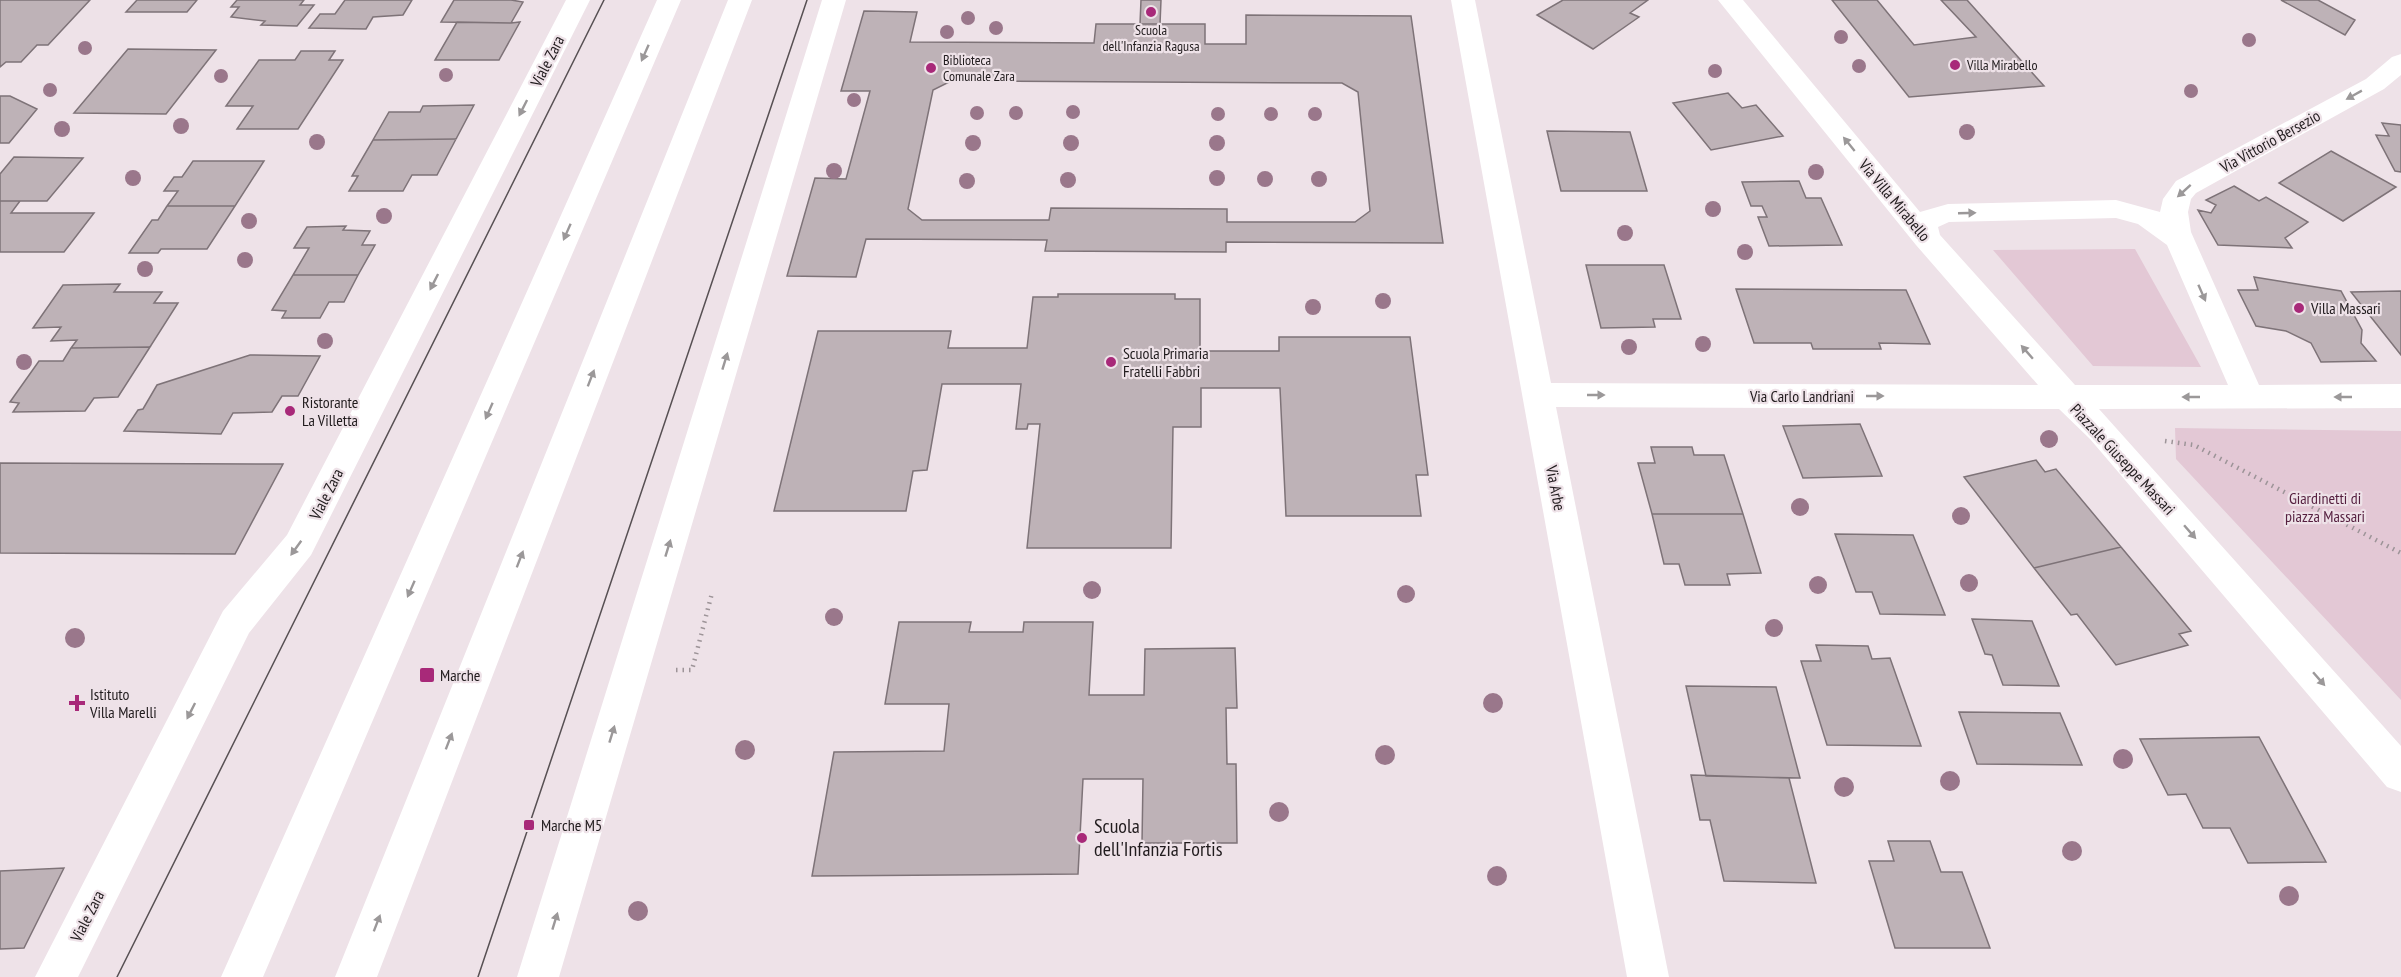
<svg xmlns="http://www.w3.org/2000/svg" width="2401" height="977" font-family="'PT Sans Narrow',sans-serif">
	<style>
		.green { fill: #e3c8d5 }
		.building { fill: #beb2b7; stroke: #7e7378; stroke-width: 1.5; fill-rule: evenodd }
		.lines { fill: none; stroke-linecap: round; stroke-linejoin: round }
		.path { stroke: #9d9498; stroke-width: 4.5; stroke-dasharray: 1.5 5; stroke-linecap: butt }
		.minor { fill: #fff; fill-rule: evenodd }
		.major { fill: #fff; fill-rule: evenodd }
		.tram { stroke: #575053; stroke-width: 1.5 }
		.tree { fill: #9a778b }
		.oneway { fill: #9b9899 }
		.poi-dot { fill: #a82979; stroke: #eee2e8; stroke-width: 2 }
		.labels { text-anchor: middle; stroke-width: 4.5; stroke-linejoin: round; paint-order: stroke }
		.far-poi-label { font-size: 14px; fill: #201b1d; stroke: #eee2e8; text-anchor: start }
		.street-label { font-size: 16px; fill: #201b1d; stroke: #eee2e8 }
		.poi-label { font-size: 16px; fill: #201b1d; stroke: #eee2e8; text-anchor: start }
		.park-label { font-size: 16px; fill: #551f3f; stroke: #eee2e8 }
		.near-poi-label { font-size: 20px; fill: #201b1d; stroke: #eee2e8; text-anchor: start }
	</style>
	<rect width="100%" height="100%" fill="#eee2e8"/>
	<path class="green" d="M2135 249 2201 367 2093 366 1993 250Z
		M2175 428 2401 431V700L2176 459Z"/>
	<path class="building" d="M0 0H90L48 45H37L21 62H6L0 67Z
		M137 0H197L187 12H126Z
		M237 0H304L300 5H314L297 26 261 25 265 21 231 17 239 7H231Z
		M345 0H412L403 15 373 17 366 29 309 28 320 14H335Z
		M454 0H511L523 2 511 23 441 22Z
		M1141 0H1161L1160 24H1140Z
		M1563 0H1648L1630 13 1639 17 1593 49 1537 15Z
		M1832 0H1877L1914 45 1976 37 1941 0H1967L2044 86 1909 97Z
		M2281 0H2318L2355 20 2345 35Z
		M864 11 917 12 910 42 1094 43 1096 24H1205V44H1246V15L1411 16 1443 243 1226 242V252L1045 251 1047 240 866 239 856 277 787 276 815 178 846 179 870 91H841ZM951 81 1342 83 1358 92 1370 211 1355 222H1227V209L1051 208 1049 220H922L908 209 933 90Z
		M457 22 511 23 520 22 499 60H435Z
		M128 49 216 50 166 114 74 113Z
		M301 51H335L329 60H343L298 129H237L253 106H226L259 60H295Z
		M1728 93 1742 108 1756 105 1783 136 1711 150 1673 103Z
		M0 96H10L37 109 9 143H0Z
		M474 105 456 139 373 140 389 112H420L423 106Z
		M2382 123 2401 125V172L2395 171 2376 135 2389 136Z
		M1547 131 1630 132 1647 191H1561Z
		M456 139 437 175H412L403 191H349L358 176H352L373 140Z
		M2331 151 2396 187 2343 221 2279 183Z
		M14 157 83 158 47 201H0V174Z
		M193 161H264L235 206H167L178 191H164L174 177H182Z
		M1799 181 1806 198H1821L1842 245 1769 246 1758 217H1767L1762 206H1751L1742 182Z
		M2234 186 2259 201 2266 197 2308 222 2285 238 2292 248 2218 245 2198 210 2211 213 2216 205 2206 200Z
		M0 201H20L11 213H94L64 252H0Z
		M167 206H235L207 249H161L158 253H129L152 220H158Z
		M346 226 343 230 370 231 362 245H375L358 275H293L309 248H294L307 227Z
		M1586 265H1664L1681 319H1653L1655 327 1601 328Z
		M293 275H358L344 302H329L320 318H282L286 311 272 310Z
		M2254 277 2341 291 2362 330 2361 343 2376 361 2321 362 2311 343 2286 331 2256 326 2238 290H2258Z
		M120 284 114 292H162L154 303H178L150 347 71 348 77 340 51 341 61 327 33 328 63 285Z
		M1736 289 1906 290 1930 344 1879 343 1881 349H1813L1811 343H1754Z
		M2401 291V355L2351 292Z
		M1058 294H1175V299H1200V351H1279V337H1410L1428 475H1416L1421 516H1286L1280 388H1201V427H1173L1171 548H1027L1040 424H1028L1027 429H1016L1021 384H942L927 470 913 471 906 511H774L818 331H951L948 348H1027L1033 297H1058Z
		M150 347 118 397 94 398 85 411 13 412 19 403 10 402 39 361H63L71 348Z
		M250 355 320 356 298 396H282L272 412 233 413 221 434 124 431 138 410 143 409 157 385Z
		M1860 424 1882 476 1803 478 1783 426Z
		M1651 447H1692L1694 455H1724L1743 514H1652L1638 463H1655Z
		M2036 460 2045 472 2056 469 2121 547 2034 568 1964 477Z
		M0 463 283 464 235 554 0 553Z
		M1652 514H1743L1761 573 1727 574 1730 585H1685L1679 564H1664Z
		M1835 534 1913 535 1945 615 1880 614 1872 592H1856Z
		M2121 547 2191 631 2179 634 2188 645 2116 665 2077 614 2071 615 2034 568Z
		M1972 619 2032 621 2059 686 2003 685 1992 655 1985 654Z
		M899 622H971L969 632H1023L1024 622H1093L1089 695H1144L1145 649 1235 648 1237 708H1226L1227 764H1236L1237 843H1142L1143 779H1083L1078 874 812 876 834 752 944 751 949 704H885Z
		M1816 645 1868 646 1872 659 1890 658 1921 746 1827 745 1801 661H1821Z
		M1686 686 1776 687 1800 778 1706 776Z
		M1959 712 2060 713 2082 765 1977 764Z
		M2259 737 2326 862 2248 863 2230 828H2203L2186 794 2168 795 2140 739Z
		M1691 775 1789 778 1816 883 1724 881 1710 820H1700Z
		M1888 841H1930L1941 872H1962L1990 948H1895L1869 861H1894Z
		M64 868 24 948 0 949V871Z"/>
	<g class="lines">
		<path class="path" d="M2165 441 2194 445 2401 553
			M676 670H692L712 593"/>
		<path class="minor" d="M566 0H590L311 555 249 633 78 977H35L223 611 287 535Z
			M822 0H846L559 977H517Z
			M1451 0H1475L1551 383 2038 385 1916 245 1718 0H1743L1920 212 1948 204 2116 200 2160 212 2163 199 2176 181 2366 79 2392 57 2401 54V75L2384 89 2196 193 2191 199 2188 212 2191 232 2259 385 2401 384V408L2099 409 2401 746V792L2387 787 2090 439 2059 409 1556 407 1669 977H1627ZM2116 218 2138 224 2167 245 2228 385H2075L1940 235 1938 227 1949 222Z"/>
		<path class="major" d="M657 0H681L263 977H221Z
			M728 0H752L377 977H335Z"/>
		<path class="tram" d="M117 977 604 0
			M478 977 807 0"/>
	</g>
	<g class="tree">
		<circle cx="968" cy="18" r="7"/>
		<circle cx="996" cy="28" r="7"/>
		<circle cx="947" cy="32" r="7"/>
		<circle cx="1841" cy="37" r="7"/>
		<circle cx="2249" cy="40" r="7"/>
		<circle cx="85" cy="48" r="7"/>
		<circle cx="1859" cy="66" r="7"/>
		<circle cx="1715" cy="71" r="7"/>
		<circle cx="446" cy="75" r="7"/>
		<circle cx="221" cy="76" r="7"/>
		<circle cx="50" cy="90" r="7"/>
		<circle cx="2191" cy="91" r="7"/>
		<circle cx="854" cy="100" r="7"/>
		<circle cx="1073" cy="112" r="7"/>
		<circle cx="977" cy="113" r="7"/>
		<circle cx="1016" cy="113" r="7"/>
		<circle cx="1218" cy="114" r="7"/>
		<circle cx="1271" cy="114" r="7"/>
		<circle cx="1315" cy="114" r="7"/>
		<circle cx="181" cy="126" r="8"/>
		<circle cx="62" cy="129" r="8"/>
		<circle cx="1967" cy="132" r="8"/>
		<circle cx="317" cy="142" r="8"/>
		<circle cx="973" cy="143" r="8"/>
		<circle cx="1071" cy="143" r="8"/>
		<circle cx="1217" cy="143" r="8"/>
		<circle cx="834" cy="171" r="8"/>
		<circle cx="1816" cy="172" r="8"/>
		<circle cx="133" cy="178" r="8"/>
		<circle cx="1217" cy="178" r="8"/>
		<circle cx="1265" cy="179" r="8"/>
		<circle cx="1319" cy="179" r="8"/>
		<circle cx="1068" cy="180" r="8"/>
		<circle cx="967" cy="181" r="8"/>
		<circle cx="1713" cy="209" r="8"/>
		<circle cx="384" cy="216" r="8"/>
		<circle cx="249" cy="221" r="8"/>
		<circle cx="1625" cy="233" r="8"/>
		<circle cx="1745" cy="252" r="8"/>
		<circle cx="245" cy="260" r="8"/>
		<circle cx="145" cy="269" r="8"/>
		<circle cx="1383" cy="301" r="8"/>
		<circle cx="1313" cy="307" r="8"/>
		<circle cx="325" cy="341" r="8"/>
		<circle cx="1703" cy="344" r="8"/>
		<circle cx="1629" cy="347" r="8"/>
		<circle cx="24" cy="362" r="8"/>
		<circle cx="2049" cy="439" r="9"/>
		<circle cx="1800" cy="507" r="9"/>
		<circle cx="1961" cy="516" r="9"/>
		<circle cx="1969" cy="583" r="9"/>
		<circle cx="1818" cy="585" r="9"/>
		<circle cx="1092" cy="590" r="9"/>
		<circle cx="1406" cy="594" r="9"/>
		<circle cx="834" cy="617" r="9"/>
		<circle cx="1774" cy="628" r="9"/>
		<circle cx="75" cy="638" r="10"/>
		<circle cx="1493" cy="703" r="10"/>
		<circle cx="745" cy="750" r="10"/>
		<circle cx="1385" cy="755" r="10"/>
		<circle cx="2123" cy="759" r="10"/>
		<circle cx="1950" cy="781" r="10"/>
		<circle cx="1844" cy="787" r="10"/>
		<circle cx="1279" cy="812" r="10"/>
		<circle cx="2072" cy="851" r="10"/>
		<circle cx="1497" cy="876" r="10"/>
		<circle cx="2289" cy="896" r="10"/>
		<circle cx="638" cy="911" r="10"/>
	</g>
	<defs><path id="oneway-solid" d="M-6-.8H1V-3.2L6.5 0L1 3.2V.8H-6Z" transform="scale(1.5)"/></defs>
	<g class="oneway">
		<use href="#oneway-solid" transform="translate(645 53) rotate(114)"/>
		<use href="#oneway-solid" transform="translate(2354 95) rotate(151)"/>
		<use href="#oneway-solid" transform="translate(523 108) rotate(117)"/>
		<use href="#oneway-solid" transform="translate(1849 144) rotate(-129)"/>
		<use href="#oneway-solid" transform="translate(2184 191) rotate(138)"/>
		<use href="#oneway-solid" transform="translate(1967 213) rotate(-2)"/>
		<use href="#oneway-solid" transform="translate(567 232) rotate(114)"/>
		<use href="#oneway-solid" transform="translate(434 282) rotate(117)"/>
		<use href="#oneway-solid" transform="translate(2202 293) rotate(66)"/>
		<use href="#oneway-solid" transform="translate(2027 352) rotate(-131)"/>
		<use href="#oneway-solid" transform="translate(725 361) rotate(-73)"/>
		<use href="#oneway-solid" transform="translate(591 378) rotate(-69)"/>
		<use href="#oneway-solid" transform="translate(1596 395)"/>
		<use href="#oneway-solid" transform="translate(1875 396)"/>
		<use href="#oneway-solid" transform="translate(2191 397) rotate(-180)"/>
		<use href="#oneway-solid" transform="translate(2343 397) rotate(180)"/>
		<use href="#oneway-solid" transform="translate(489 411) rotate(114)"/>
		<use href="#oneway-solid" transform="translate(2190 532) rotate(49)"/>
		<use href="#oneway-solid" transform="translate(296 548) rotate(126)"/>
		<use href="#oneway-solid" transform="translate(668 548) rotate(-73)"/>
		<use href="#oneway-solid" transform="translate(520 559) rotate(-69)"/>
		<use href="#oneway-solid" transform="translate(411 589) rotate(114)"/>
		<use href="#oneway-solid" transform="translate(2319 679) rotate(49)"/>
		<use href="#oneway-solid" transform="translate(191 711) rotate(117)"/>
		<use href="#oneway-solid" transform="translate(612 734) rotate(-73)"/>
		<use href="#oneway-solid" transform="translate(449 741) rotate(-69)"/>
		<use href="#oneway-solid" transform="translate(555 921) rotate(-73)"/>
		<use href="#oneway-solid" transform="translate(377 923) rotate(-69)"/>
	</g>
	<g class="poi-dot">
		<circle cx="1151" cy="12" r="6"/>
		<circle cx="1955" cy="65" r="6"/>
		<circle cx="931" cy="68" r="6"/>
		<circle cx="2299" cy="308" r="6"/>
		<circle cx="1111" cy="362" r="6"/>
		<circle cx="290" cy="411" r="6"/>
		<rect x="419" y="667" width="16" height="16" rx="3"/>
		<path d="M74 694h6v6h6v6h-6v6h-6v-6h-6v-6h6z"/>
		<rect x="523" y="819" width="12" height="12" rx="3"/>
		<circle cx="1082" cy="838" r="6"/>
	</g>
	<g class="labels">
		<g class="far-poi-label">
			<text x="1151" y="35" text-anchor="middle">Scuola<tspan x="1151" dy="16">dell'Infanzia Ragusa</tspan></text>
			<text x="943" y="65">Biblioteca<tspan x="943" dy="16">Comunale Zara</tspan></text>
			<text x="1967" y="70">Villa Mirabello</text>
		</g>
		<g class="street-label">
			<text transform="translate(547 61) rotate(-63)" y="6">Viale Zara</text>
			<text transform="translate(2270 141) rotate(-29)" y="6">Via Vittorio Bersezio</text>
			<text transform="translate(1895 200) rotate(50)" y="6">Via Villa Mirabello</text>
			<text x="1802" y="402">Via Carlo Landriani</text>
			<text transform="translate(2123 459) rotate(47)" y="6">Piazzale Giuseppe Massari</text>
			<text transform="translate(1556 488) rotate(79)" y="6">Via Arbe</text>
			<text transform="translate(326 494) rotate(-63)" y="6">Viale Zara</text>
			<text transform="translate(87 916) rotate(-63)" y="6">Viale Zara</text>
		</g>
		<g class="poi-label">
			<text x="2311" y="314">Villa Massari</text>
			<text x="1123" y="359">Scuola Primaria<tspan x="1123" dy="18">Fratelli Fabbri</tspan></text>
			<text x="302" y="408">Ristorante<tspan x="302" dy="18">La Villetta</tspan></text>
			<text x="440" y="681">Marche</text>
			<text x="90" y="700">Istituto<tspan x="90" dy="18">Villa Marelli</tspan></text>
			<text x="541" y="831">Marche M5</text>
		</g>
		<g class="park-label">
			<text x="2325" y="504">Giardinetti di<tspan x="2325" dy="18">piazza Massari</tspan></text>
		</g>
		<g class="near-poi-label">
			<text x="1094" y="833">Scuola<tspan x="1094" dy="23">dell'Infanzia Fortis</tspan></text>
		</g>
	</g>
</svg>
